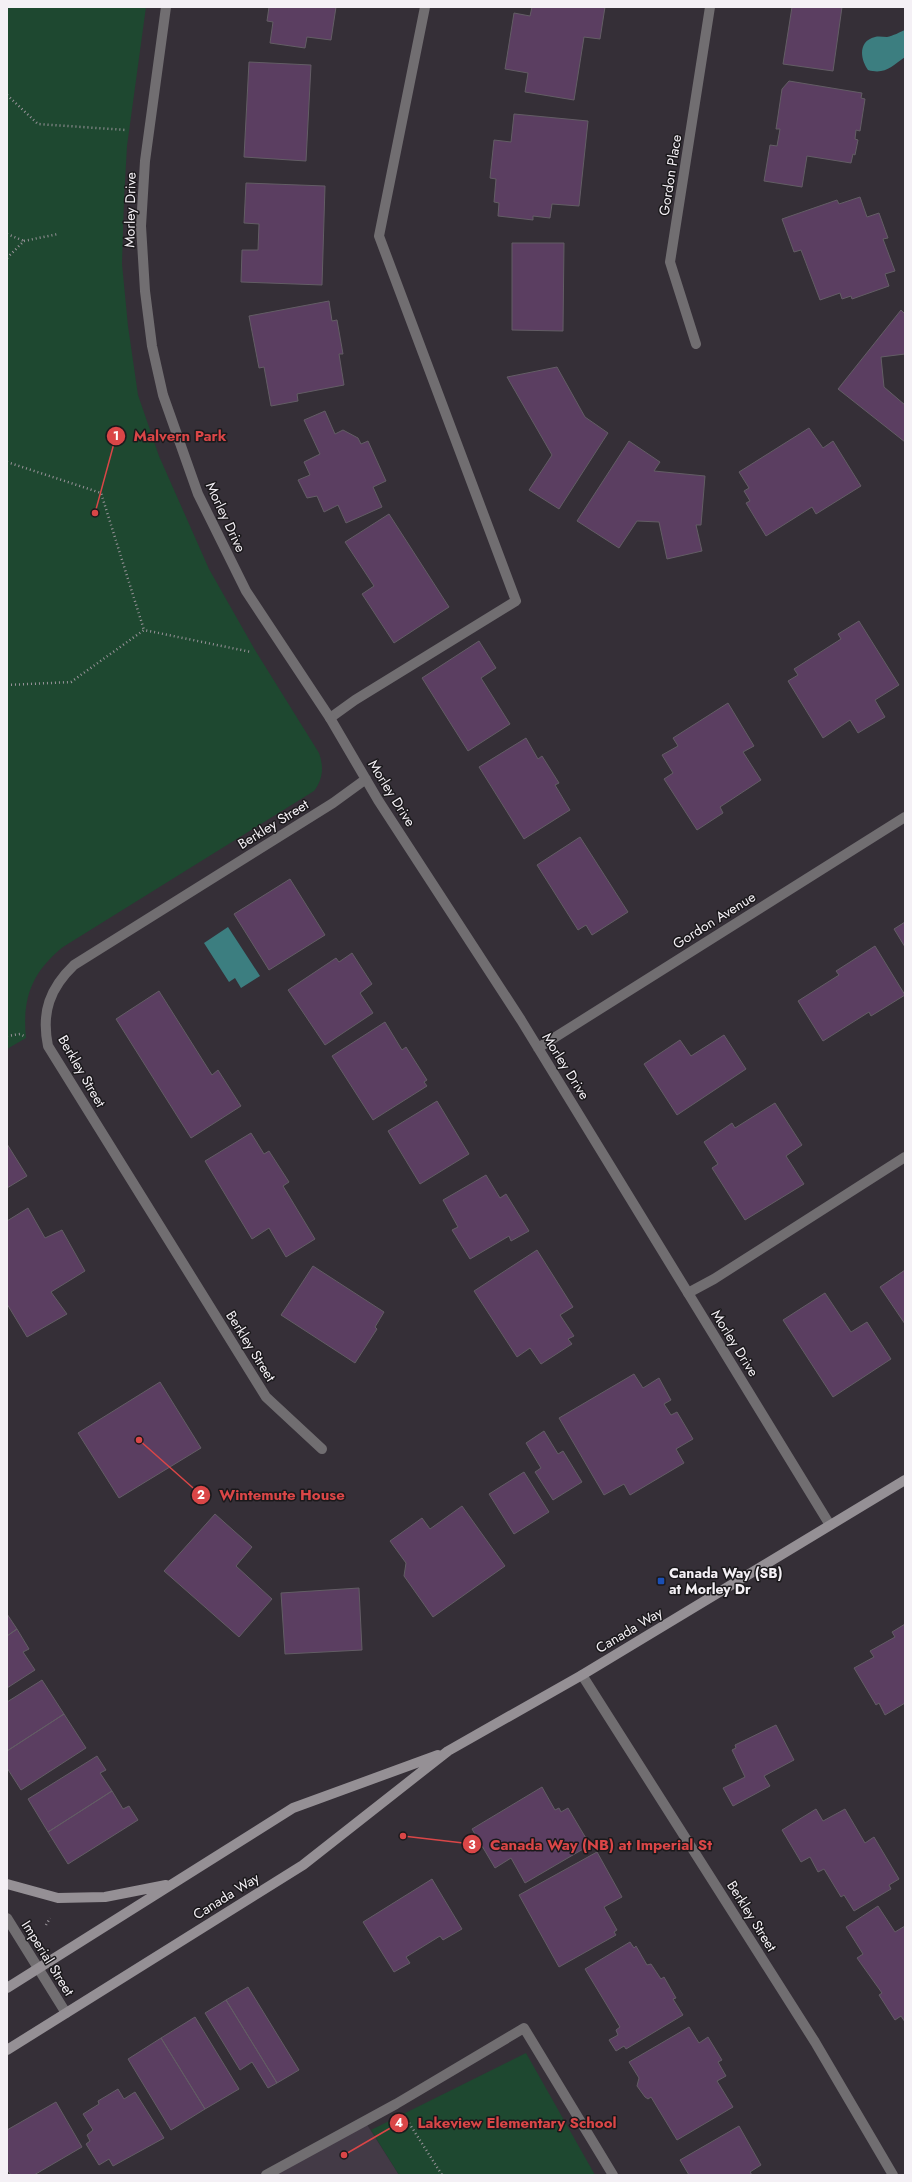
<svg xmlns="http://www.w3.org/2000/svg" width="912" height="2182" font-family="Jost,sans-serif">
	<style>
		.built { fill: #433a46 }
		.green { fill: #1e4830 }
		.water { fill: #3c7e80 }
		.building { fill: #5b3e61; stroke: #635d65 }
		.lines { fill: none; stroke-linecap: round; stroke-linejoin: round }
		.path { stroke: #989399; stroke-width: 2.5; stroke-dasharray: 1 3; stroke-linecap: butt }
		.service { stroke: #716e71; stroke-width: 10 }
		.minor { stroke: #716e71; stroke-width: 10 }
		.tertiary { stroke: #716e71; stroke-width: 10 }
		.secondary { stroke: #959095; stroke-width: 10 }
		.transit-dot { fill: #1a4fb4; stroke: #1b191c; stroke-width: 1.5 }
		.labels { text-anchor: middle; stroke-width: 3; stroke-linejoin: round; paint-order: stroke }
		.street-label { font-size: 14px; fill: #f4f0f5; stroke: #1b191c }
		.poi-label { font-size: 14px; font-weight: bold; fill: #f4f0f5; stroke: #1b191c; text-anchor: start }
		.leader { fill: none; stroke: #da4647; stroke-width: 1.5 }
		.callout-dot { fill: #da4647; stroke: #1b191c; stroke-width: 1.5 }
		.mark-label { font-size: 12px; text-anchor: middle; font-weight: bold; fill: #fff }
		.callout-label { font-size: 15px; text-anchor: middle; font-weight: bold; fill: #da4647; stroke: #1b191c; stroke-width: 3; stroke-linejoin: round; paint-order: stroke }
	</style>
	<rect width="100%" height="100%" fill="#352f37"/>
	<path class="built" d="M364 2120 399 2175H266Z"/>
	<path class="green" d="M7 7H146L127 146 124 199 122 264 128 326 138 395 159 456 209 569 255 650 319 753C324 767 323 779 314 791L63 947C32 972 22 998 26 1038L7 1049Z
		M526 2053 595 2175H399L371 2130Z"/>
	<path class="water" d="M905 30V57C892 66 885 75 868 70 860 59 858 41 875 37 879 36 883 37 887 37 893 36 900 32 905 30Z
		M228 927 260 976 241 988 235 978 229 982 204 943Z"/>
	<path class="building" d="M269 7H336L331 40 307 37 305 48 270 43 273 22 267 21Z
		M532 7H605L600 39 584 37 574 100 525 92 528 73 505 69 514 13 530 16Z
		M792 7H842L833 71 783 64Z
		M249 62 311 65 306 161 244 157Z
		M789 81 862 93 861 98 865 99 860 131 856 130 855 139 858 140 855 155 853 154 851 163 807 156 802 187 764 181 770 145 777 146 780 129H776L782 89Z
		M514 114 588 121 579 206 552 204 550 218 533 216V220L498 216 499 203 494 202 496 179 490 178 494 140 511 142Z
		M246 183 325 186 322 285 241 282 242 250H258L259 224 244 223Z
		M860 197 867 217 879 213 888 238 883 239 895 271 885 274 889 286 852 299 851 296 842 299 840 293 820 300 801 250 794 252 782 219 837 200 839 204Z
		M512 243H564L563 331 512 330Z
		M329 301 332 321 337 320 343 354H339L344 385 297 394 298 401 271 406 264 367 259 368 249 316Z
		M901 310 905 314V354L881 357 884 387 905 405V442L838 389Z
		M557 367 585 417 608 433 559 509 529 490 552 455 507 377Z
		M325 411 335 434 343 430 358 438 361 444 368 441 386 481 373 487 382 507 346 523 338 505 324 512 317 496 307 498 298 480 310 475 304 462 320 454 304 420Z
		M809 428 823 448 833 441 861 486 816 514 812 507 766 536 746 503 750 501 744 491 749 488 739 472Z
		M629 441 660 462 654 471 705 476 701 525H696L702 551 667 559 659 522 637 521 619 548 577 521Z
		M389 514 449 607 394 643 362 594 374 586 345 542Z
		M859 621 899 685 875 700 885 717 858 733 850 720 823 738 788 681 798 675 794 669 841 639 838 634Z
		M479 641 496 668 481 678 510 724 468 751 422 678Z
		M728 703 754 746 743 752 761 780 720 807 723 813 697 830 664 779 673 773 662 755 678 746 673 738Z
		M526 738 538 759 542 756 559 783 555 785 570 810 524 839 479 767Z
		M580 837 628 912 592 935 586 925 578 930 537 865Z
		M290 879 325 935 269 970 234 914Z
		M905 922V947L894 929Z
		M875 946 905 995 871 1016 869 1012 823 1041 798 1001 839 975 836 971Z
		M352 953 372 984 360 993 373 1013 325 1045 288 990 336 958 339 962Z
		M159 991 212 1075 218 1070 241 1106 191 1138 116 1019Z
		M385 1022 402 1050 406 1047 427 1080 424 1082 427 1086 373 1120 332 1056Z
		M724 1035 746 1069 677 1115 644 1064 680 1040 691 1056Z
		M437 1101 469 1154 420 1184 388 1131Z
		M775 1103 802 1145 786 1156 804 1184 745 1220 712 1168 718 1164 704 1142 732 1123 735 1128Z
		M251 1133 264 1154 269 1151 289 1182 283 1186 315 1239 286 1257 269 1228 252 1239 205 1161Z
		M7 1144 27 1176 7 1188Z
		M486 1175 500 1198 506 1194 529 1231 511 1241 509 1236 470 1259 452 1230 458 1227 443 1200Z
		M28 1208 45 1238 62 1230 85 1271 51 1292 67 1314 27 1337 7 1304V1221Z
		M537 1250 573 1307 560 1315 574 1336 568 1339 572 1344 541 1364 530 1348 517 1357 474 1291Z
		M313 1266 384 1312 375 1327 377 1329 355 1363 281 1315Z
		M905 1270V1324L880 1287Z
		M825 1293 851 1332 867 1322 891 1359 833 1397 783 1320Z
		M634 1374 643 1388 659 1378 671 1400 664 1404 671 1415 677 1412 693 1439 676 1449 684 1463 630 1495 624 1484 604 1495 559 1418Z
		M160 1382 201 1448 119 1498 78 1433Z
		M544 1431 558 1454 563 1451 582 1482 553 1500 535 1472 541 1468 526 1443Z
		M524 1472 549 1512 514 1534 489 1494Z
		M462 1506 505 1566 433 1617 404 1576 406 1563 390 1541 422 1518 430 1529Z
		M215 1514 252 1547 236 1566 272 1599 239 1637 164 1571Z
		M359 1588 362 1650 285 1654 281 1593Z
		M7 1614 17 1629 7 1636Z
		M905 1624V1703L885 1715 879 1703 876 1705 854 1668 874 1657 870 1651 895 1637 892 1632Z
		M17 1629 29 1649 23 1652 35 1670 7 1688V1636Z
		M42 1680 64 1714 7 1751V1702Z
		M64 1714 86 1748 21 1790 7 1768V1751Z
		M776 1725 794 1760 764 1776 770 1786 733 1806 723 1788 745 1777 732 1750 736 1748 735 1745Z
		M97 1756 106 1770 100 1773 112 1791 48 1832 28 1799Z
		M542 1787 555 1810 559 1808 561 1812 568 1808 590 1845 525 1883 511 1858 495 1868 472 1829Z
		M112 1791 123 1809 129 1806 138 1820 68 1864 48 1832Z
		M816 1809 823 1821 845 1809 865 1843 874 1837 899 1879 889 1885 891 1889 854 1911 844 1895 841 1897 824 1869 818 1872 810 1857 801 1862 782 1830Z
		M597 1852 622 1897 604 1907 617 1930 614 1932 616 1935 559 1967 519 1895Z
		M432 1879 462 1929 443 1940 440 1936 406 1957 410 1963 394 1972 363 1922Z
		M878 1906 895 1932 905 1926V2022L901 2016 895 2020 879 1995 882 1993 857 1958 863 1954 846 1927Z
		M630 1942 634 1948 636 1946 647 1965 651 1964 661 1979 664 1977 676 1998 673 1999 683 2015 626 2049 624 2046 616 2051 609 2040 618 2035 616 2030 620 2027 585 1969Z
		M248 1987 299 2070 277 2083 226 2000Z
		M226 2000 277 2083 268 2088 252 2062 240 2070 205 2013Z
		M195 2017 239 2089 205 2109 161 2038Z
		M689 2027 699 2043 708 2037 722 2060 718 2062 726 2076 717 2081 733 2107 677 2140 651 2097 648 2099 645 2097 637 2086 639 2078 629 2062Z
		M161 2038 205 2109 171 2130 128 2059Z
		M118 2089 124 2099 135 2092 164 2138 113 2166 109 2159 99 2165 86 2144 90 2141 87 2135 93 2130 83 2114 99 2104 98 2101Z
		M56 2102 82 2147 34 2175H11L7 2169V2130Z
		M739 2126 761 2165 750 2172 752 2175H689L680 2160Z"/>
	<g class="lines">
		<path class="path" d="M7 95 38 124 126 130
			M7 234 24 241
			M7 258 24 241 58 234
			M7 462 101 493 144 630
			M7 685 71 682 144 630 251 652
			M7 1036 20 1034 24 1036
			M46 1925 50 1918
			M409 2123 442 2175"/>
		<path class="service" d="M330 718 355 700 516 601 379 236 425 7
			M688 1293 714 1279 905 1157
			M266 2175 396 2104 524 2028 613 2175"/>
		<path class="minor" d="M166 7 145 161 141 226 145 291 152 346 163 395 198 494 246 591 330 718 378 800 521 1020 830 1525
			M696 344 670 262 710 7
			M538 1048 905 817
			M322 1449 266 1397 48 1046C41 1012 50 988 74 965L333 803 366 779
			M582 1675 815 2042 893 2175"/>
		<path class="tertiary" d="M7 1918 66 2013"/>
		<path class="secondary" d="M7 1884 58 1898 105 1897 166 1885
			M7 1988 293 1808 438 1755
			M7 2050 303 1865 448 1751 582 1675 905 1480"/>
	</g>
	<rect class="transit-dot" x="657" y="1577" width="8" height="8" rx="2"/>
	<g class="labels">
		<g class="street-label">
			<text transform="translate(670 175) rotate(-81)" y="5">Gordon Place</text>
			<text transform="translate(130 210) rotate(-89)" y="5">Morley Drive</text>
			<text transform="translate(226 517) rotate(65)" y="5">Morley Drive</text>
			<text transform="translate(392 793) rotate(58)" y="5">Morley Drive</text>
			<text transform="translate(273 824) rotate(-32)" y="5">Berkley Street</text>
			<text transform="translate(714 920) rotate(-32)" y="5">Gordon Avenue</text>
			<text transform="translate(566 1066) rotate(58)" y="5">Morley Drive</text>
			<text transform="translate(82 1071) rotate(60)" y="5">Berkley Street</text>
			<text transform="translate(735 1343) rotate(58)" y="5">Morley Drive</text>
			<text transform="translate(251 1346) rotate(58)" y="5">Berkley Street</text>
			<text transform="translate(629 1630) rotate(-31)" y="5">Canada Way</text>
			<text transform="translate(226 1896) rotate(-32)" y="5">Canada Way</text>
			<text transform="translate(752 1916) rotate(58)" y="5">Berkley Street</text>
			<text transform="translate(48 1958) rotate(58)" y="5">Imperial Street</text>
		</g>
		<g class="poi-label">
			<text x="669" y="1578">Canada Way (SB)<tspan x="669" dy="16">at Morley Dr</tspan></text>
		</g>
	</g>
	<path class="leader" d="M95 513L116 436M139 1440L201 1495M403 1836L472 1844M344 2155L399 2123"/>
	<g class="callout-dot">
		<circle cx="95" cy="513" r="4"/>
		<circle cx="139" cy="1440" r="4"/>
		<circle cx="403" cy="1836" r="4"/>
		<circle cx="344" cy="2155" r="4"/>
		<circle cx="116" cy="436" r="10"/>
		<circle cx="201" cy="1495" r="10"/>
		<circle cx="472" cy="1844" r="10"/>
		<circle cx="399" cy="2123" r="10"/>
	</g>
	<g class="mark-label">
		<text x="116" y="440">1</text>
		<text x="201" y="1499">2</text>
		<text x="472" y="1849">3</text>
		<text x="399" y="2127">4</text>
	</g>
	<g class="callout-label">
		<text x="180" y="441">Malvern Park</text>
		<text x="282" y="1500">Wintemute House</text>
		<text x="601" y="1850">Canada Way (NB) at Imperial St</text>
		<text x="517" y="2128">Lakeview Elementary School</text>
	</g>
	<rect width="912" height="2182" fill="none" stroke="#f4f0f5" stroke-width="16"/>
</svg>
